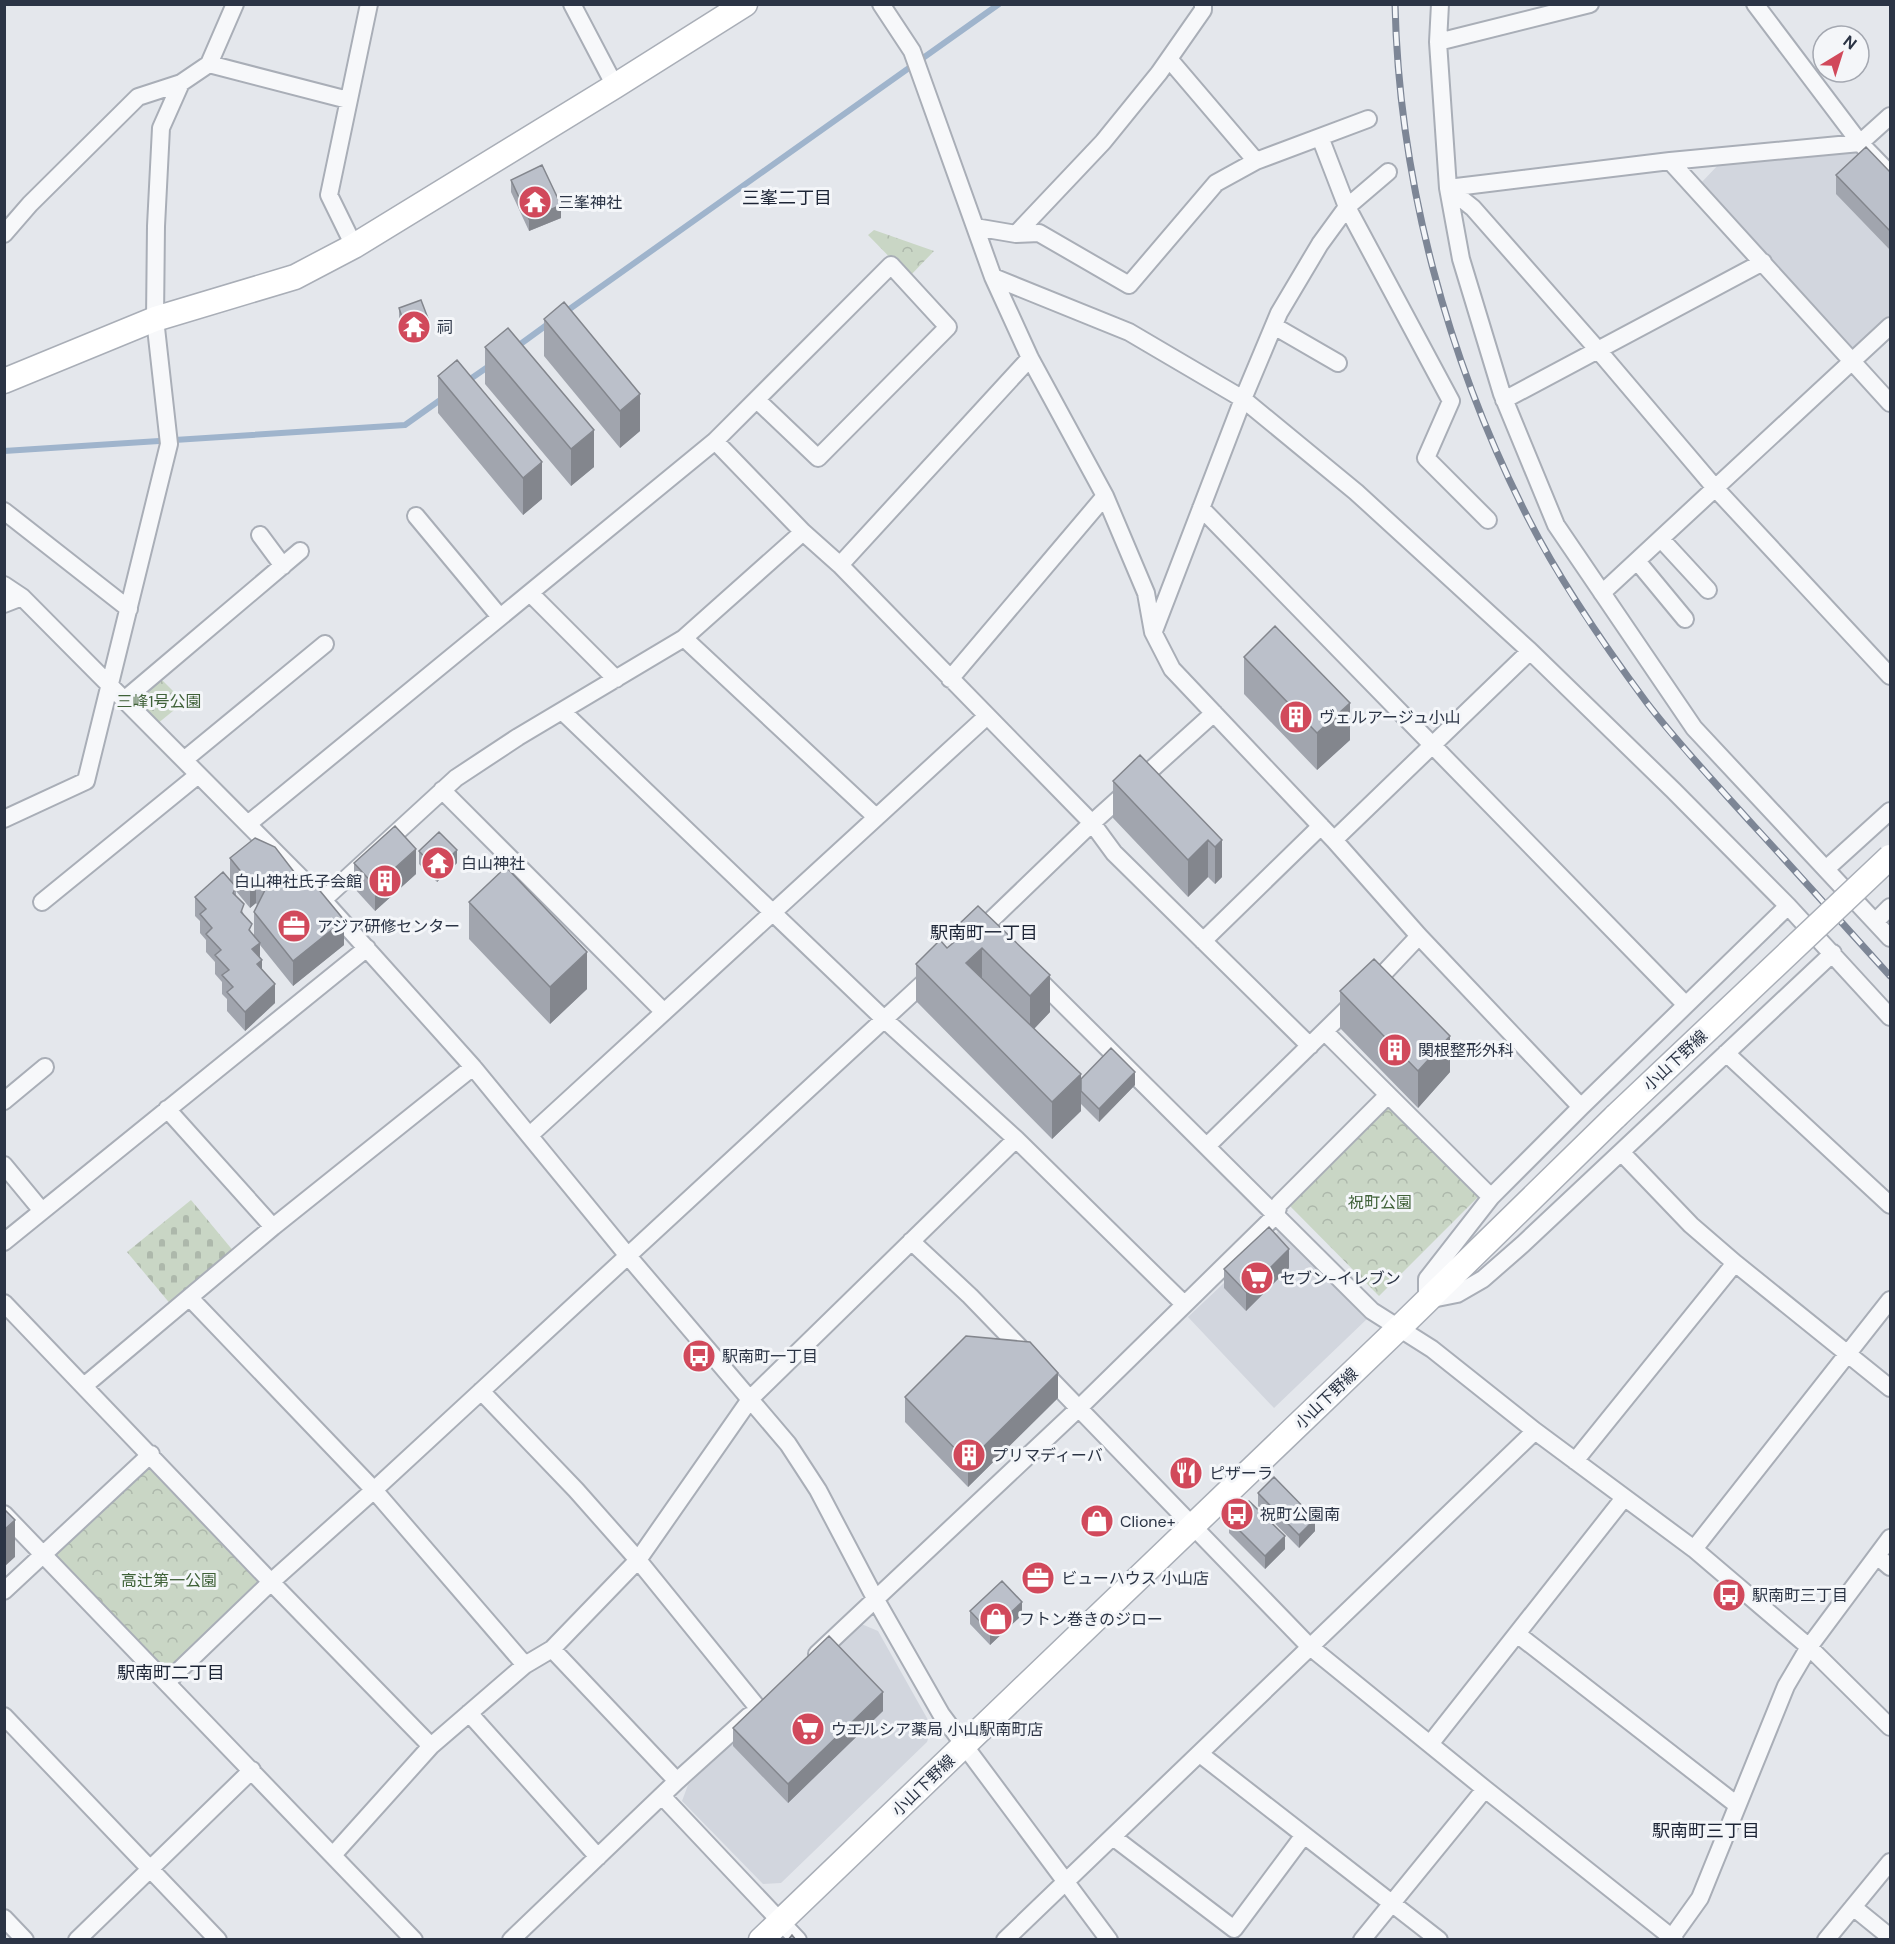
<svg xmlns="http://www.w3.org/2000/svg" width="1895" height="1944" font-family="'DM Sans','Noto Sans JP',sans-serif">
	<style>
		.built { fill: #d2d6de }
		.forest { fill: url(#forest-crowns) }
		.cemetery { fill: url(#cemetery-stones) }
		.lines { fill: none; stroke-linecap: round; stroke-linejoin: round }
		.stream { stroke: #9fb4cc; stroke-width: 6 }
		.street-casing { stroke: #a9aeb7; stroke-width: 20 }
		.secondary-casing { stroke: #a9aeb7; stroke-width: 27 }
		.street { stroke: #f7f8fa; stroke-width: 16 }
		.secondary { stroke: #fff; stroke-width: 24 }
		.rail-casing { stroke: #7d8696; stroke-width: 7 }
		.rail { stroke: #f4f6f9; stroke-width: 4.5; stroke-dasharray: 14; stroke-linecap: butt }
		.secondary-bridge-casing { stroke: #a9aeb7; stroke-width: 27; stroke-linecap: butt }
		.secondary-bridge { stroke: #fff; stroke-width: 24 }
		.wall { fill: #a1a5ae; fill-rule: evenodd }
		.shaded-wall { fill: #83868d }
		.building { fill: #bbc0ca; stroke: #83868d; stroke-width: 1.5 }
		.labels { text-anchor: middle; stroke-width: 6; stroke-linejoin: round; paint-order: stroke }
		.poi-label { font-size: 16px; fill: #2b3445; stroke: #f4f6f9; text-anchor: start }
		.park-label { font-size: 16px; fill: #3f6138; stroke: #f4f6f9 }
		.street-label { font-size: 16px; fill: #2b3445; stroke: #f4f6f9 }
		.neighbourhood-label { font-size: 18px; fill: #1d2536; stroke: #f4f6f9 }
	</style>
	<defs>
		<pattern id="forest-crowns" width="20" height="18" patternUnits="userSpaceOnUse" patternTransform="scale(1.5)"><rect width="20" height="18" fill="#c9d6c5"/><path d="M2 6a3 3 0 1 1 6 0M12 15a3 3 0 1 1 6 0" fill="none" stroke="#adb8ab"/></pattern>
		<pattern id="cemetery-stones" width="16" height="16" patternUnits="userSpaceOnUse" patternTransform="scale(1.5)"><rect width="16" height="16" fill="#c9d6c5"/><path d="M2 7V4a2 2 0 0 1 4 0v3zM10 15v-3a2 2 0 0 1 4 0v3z" fill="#adb8ab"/></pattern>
	</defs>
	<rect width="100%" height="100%" fill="#e4e7ec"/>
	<path class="built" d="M1857 150 1890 184V318L1855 353 1700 184 1720 163Z
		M1282 1228 1368 1318 1274 1408 1188 1317Z
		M859 1623 878 1631 932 1727 927 1742 781 1883 763 1884 682 1801 688 1785Z"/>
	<path class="forest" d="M874 230 934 251 909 277 868 235Z
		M159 677 184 702 157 724 134 699Z
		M1387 1107 1478 1197 1379 1296 1287 1203Z
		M151 1460 266 1582 167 1676 49 1555Z"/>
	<path class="cemetery" d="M191 1200 235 1253 172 1306 127 1252Z"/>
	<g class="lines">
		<path class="stream" d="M564 313 999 4
			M515 348 548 324
			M466 382 492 364
			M4 451 405 425 443 398"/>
		<g class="street-casing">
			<path id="street" d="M572 4 615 86
				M881 4 912 51 993 277 1030 358 1105 496 1146 593 1153 632 1172 669 1334 840 1419 936 1581 1107
				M1440 4 1438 42 1448 188 1461 259 1502 394 1556 525 1694 728 1890 938
				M1755 4 1860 143 1890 174
				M1438 42 1590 4
				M1169 59 1256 161
				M209 64 235 4
				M1320 137 1347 207 1451 401 1426 458 1488 520
				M1670 161 1860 143 1890 116
				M1448 188 1473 208 1598 350 1716 489 1890 676
				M1448 188 1670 161 1890 403
				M975 227 1016 234 1039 233 1129 285 1216 183 1256 161 1368 119
				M4 234 30 204 138 97 181 83
				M1016 234 1103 142 1159 73 1203 10V4
				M354 246 329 195 369 4
				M993 277 1129 332 1243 399 1356 492 1530 651 1673 790 1788 906 1890 1017
				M1274 326 1338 363
				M1504 400 1763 262
				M715 441 803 532 840 565 1092 823 1114 853 1310 1046
				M1201 508 1686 1005
				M4 511 129 609
				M416 516 500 617
				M260 535 283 566
				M1661 539 1708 590
				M1637 561 1685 619
				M840 565 1030 358
				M4 585 22 597 323 900 473 1067 628 1256 788 1444 818 1490 876 1600 941 1714 1109 1940
				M530 593 616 679
				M1602 593 1890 326
				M4 604 22 597
				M1154 631 1243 399 1279 313 1320 244 1347 207 1388 172
				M684 638 876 817
				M950 679 1105 496
				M124 700 300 551
				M562 711 884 1019 1016 1139 1184 1304
				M184 760 325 644
				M442 790 664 1012
				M4 819 86 781 169 444 155 319 156 226 161 128 181 83 209 64 348 100
				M248 824 715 441 891 265 948 327 818 458 757 400
				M1334 840 1530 651
				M1826 869 1890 811
				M323 900 456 778 518 737 684 638 803 532
				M42 902 198 775
				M1788 906 1581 1107 1491 1197 1427 1279V1300L1457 1294 1483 1279 1523 1244 1833 953
				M1876 921 1890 907
				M985 926 1092 823 1214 713
				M1203 941 1321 826
				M1034 975 1372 1311 1432 1349 1535 1431 1694 1549 1809 1647 1890 1727
				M1325 1032 1491 1197
				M1726 1053 1890 1205
				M4 1101 45 1067
				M167 1109 273 1227
				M530 1135 987 716
				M1207 1146 1385 972 1419 936
				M1621 1152 1691 1225 1735 1263 1890 1388
				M4 1165 42 1211
				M911 1241 970 1296 1309 1646 1485 1789 1675 1940
				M4 1242 367 948
				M190 1298 374 1490 525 1665
				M4 1303 271 1582 431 1746
				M84 1386 273 1227 473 1067
				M481 1391 576 1490 638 1560 758 1708
				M1575 1461 1735 1263
				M4 1514 414 1940
				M1694 1549 1890 1300
				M1877 1556 1890 1567
				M4 1591 151 1454
				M1517 1634 1737 1805
				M552 1649 677 1781
				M817 1654 1079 1408 1276 1215 1279 1204 1388 1095
				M167 1682 271 1582 374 1490 931 976
				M469 1713 598 1857
				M4 1716 218 1940
				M1430 1744 1624 1498
				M1200 1754 1439 1940
				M662 1796 798 1940
				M1113 1837 1234 1929 1304 1835
				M333 1855 431 1746 525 1665 552 1649 638 1560 751 1398 1016 1139
				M1853 1907 1890 1937
				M4 1918 25 1940
				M77 1940 252 1770
				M511 1940 677 1781 749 1716
				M1005 1940 1535 1431
				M1362 1940 1485 1789
				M1670 1940 1700 1898 1786 1686 1809 1647 1890 1538
				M1826 1940 1890 1862"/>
		</g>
		<g class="secondary-casing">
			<path id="secondary" d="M4 381 155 319 295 277 354 246 615 86 745 4
				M761 1940 1399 1328 1616 1116"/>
		</g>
		<use href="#street" class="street"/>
		<use href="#secondary" class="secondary"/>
		<g class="rail-casing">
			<path id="rail" d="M1395 4C1399 182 1448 361 1528 518 1561 583 1604 645 1647 703 1680 746 1718 786 1754 826 1800 876 1845 926 1890 976"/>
		</g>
		<use href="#rail" class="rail"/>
		<g class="secondary-bridge-casing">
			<path id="secondary-bridge" d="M1616 1116 1890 857"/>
		</g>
		<use href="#secondary-bridge" class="secondary-bridge"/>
	</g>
	<path class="wall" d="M1890 172V250L1836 194V175Z
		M511 180 561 218 529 231 511 192Z
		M399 308 429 333 406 341 399 320Z
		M544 319 640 431 620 448 544 356Z
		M485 347 594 467 571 486 485 384Z
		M438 376 542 499 523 515 438 413Z
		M1244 657 1350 740 1317 770 1244 694Z
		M1113 781 1222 840V877L1215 884 1208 877 1188 897 1113 818Z
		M419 851 457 863 437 882 419 864Z
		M230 858 298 877 344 945 293 986 260 945V958L262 969 275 1003 245 1031 227 1011V999L222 994V982L215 974V962L206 952V940L200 933V921L195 916V897L230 880ZM236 891 250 908 256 903 257 905 254 912V936L252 934 236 896Z
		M354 863 416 874 375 911 354 888Z
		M469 902 587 989 550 1024 469 939Z
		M978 906 1050 1012 1034 1029 1081 1079 1135 1085 1099 1122 1081 1104V1111L1052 1139 916 1001V964L947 948 956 940V927Z
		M1340 991 1450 1072 1418 1108 1340 1028Z
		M1289 1268 1246 1311 1224 1288V1269Z
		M905 1397 1058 1398 968 1487 905 1422Z
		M1258 1493 1315 1531 1299 1548 1258 1506Z
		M1229 1520 1285 1549 1265 1569 1229 1533Z
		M970 1611 1022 1615 990 1645 970 1624Z
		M883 1711 788 1803 733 1746V1728Z"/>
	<path class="shaded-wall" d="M561 205V218L529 231V219Z
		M429 321V333L406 341V329Z
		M640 394V431L620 448V411Z
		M594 430V467L571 486V449Z
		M542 462V499L523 515V478Z
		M1350 703V740L1317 770V733Z
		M1208 840V877L1188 897V860Z
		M1222 840V877L1215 884V847Z
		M416 849V874L375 911V886Z
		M457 850V863L437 882V870Z
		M256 878V903L250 908V883Z
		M344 920V945L293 986V961Z
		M260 943V962L252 949Z
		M982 948V985L966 963Z
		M587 952V989L550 1024V987Z
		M262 960V979L257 964Z
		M1050 975V1012L1030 1033V996Z
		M275 984V1003L245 1031V1012Z
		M1450 1036V1072L1418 1108V1071Z
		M1135 1072V1085L1099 1122V1109Z
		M1081 1074V1111L1052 1139V1102Z
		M1289 1249V1268L1246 1311V1292Z
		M1058 1373V1398L968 1487V1462Z
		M1315 1519V1531L1299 1548V1535Z
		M15 1520V1557L4 1567V1530Z
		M1285 1536V1549L1265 1569V1556Z
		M1022 1602V1615L990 1645V1632Z
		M883 1692V1711L788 1803V1784Z"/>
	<path class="building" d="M1866 147 1890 172V231L1836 175Z
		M542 165 561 205 529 219 511 180Z
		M421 300 429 321 406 329 399 308Z
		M564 302 640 394 620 411 544 319Z
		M508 328 594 430 571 449 485 347Z
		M457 360 542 462 523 478 438 376Z
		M1275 626 1350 703 1317 733 1244 657Z
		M1140 755 1222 840 1215 847 1208 840 1188 860 1113 781Z
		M395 826 416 849 375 886 354 863Z
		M439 832 457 850 437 870 419 851Z
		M255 838 275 847 298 877 311 880 344 920 293 961 254 912 265 890 256 878 250 883 230 858Z
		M506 867 587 952 550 987 469 902Z
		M223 872 236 887 233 893 244 904 241 912 252 924 249 930 260 943 252 949 262 960 257 964 275 984 245 1012 227 992 233 987 222 975 229 970 215 955 221 950 206 934 212 928 200 914 206 909 195 897Z
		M978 906 1050 975 1030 996 982 948 966 963 1081 1074 1052 1102 916 964 940 940 947 948 964 934 956 927Z
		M1374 959 1450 1036 1418 1071 1340 991Z
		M1111 1048 1135 1072 1099 1109 1081 1091V1079Z
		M1269 1227 1289 1249 1246 1292 1224 1269Z
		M966 1336 1030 1342 1058 1373 968 1462 905 1397Z
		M1274 1477 1315 1519 1299 1535 1258 1493Z
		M1249 1501 1285 1536 1265 1556 1229 1520Z
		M4 1509 15 1520 4 1530Z
		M1002 1581 1022 1602 990 1632 970 1611Z
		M829 1636 883 1692 788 1784 733 1728Z
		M792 1935 796 1940H788Z"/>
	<defs>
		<g id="temple-disc" transform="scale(1.725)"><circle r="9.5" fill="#d1495b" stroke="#f4f6f9"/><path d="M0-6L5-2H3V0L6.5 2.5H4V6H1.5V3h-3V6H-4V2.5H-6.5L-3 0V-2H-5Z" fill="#fff"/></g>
		<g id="building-disc" transform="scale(1.725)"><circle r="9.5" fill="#d1495b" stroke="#f4f6f9"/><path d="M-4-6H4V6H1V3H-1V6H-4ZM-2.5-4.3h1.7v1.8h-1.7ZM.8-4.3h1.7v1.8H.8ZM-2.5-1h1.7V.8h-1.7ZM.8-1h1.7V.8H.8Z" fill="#fff"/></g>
		<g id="office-disc" transform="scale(1.725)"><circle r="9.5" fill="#d1495b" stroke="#f4f6f9"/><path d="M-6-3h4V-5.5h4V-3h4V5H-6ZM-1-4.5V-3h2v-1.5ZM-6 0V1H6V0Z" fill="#fff"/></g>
		<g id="supermarket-disc" transform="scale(1.725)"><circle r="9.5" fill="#d1495b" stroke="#f4f6f9"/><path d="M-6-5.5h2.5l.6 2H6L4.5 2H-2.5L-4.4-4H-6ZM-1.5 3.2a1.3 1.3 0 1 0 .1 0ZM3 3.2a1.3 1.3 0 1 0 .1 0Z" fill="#fff"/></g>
		<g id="bus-disc" transform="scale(1.725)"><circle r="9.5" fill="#d1495b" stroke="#f4f6f9"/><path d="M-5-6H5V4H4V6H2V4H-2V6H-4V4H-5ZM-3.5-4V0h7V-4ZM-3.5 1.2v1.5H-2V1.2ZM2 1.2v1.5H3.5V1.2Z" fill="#fff"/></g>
		<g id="restaurant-disc" transform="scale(1.725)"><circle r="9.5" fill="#d1495b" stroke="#f4f6f9"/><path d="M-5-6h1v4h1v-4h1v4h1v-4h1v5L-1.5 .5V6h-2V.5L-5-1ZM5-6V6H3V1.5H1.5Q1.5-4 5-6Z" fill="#fff"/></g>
		<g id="shop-disc" transform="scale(1.725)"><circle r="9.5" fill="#d1495b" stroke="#f4f6f9"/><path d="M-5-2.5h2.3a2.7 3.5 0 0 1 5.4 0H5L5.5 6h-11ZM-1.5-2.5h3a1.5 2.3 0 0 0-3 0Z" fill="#fff"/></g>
	</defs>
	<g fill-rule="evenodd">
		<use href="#temple-disc" x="535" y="202"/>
		<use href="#temple-disc" x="414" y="327"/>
		<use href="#building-disc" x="1296" y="717"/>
		<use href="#temple-disc" x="438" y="863"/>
		<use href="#building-disc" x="385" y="881"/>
		<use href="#office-disc" x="294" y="926"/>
		<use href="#building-disc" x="1395" y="1050"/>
		<use href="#supermarket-disc" x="1257" y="1278"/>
		<use href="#bus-disc" x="699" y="1356"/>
		<use href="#building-disc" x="969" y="1455"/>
		<use href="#restaurant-disc" x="1186" y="1473"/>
		<use href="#bus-disc" x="1237" y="1514"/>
		<use href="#shop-disc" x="1097" y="1521"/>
		<use href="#office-disc" x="1038" y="1578"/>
		<use href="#bus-disc" x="1729" y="1595"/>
		<use href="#shop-disc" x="996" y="1619"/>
		<use href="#supermarket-disc" x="808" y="1729"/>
	</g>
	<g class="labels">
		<g class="poi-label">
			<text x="558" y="208">三峯神社</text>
			<text x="437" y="333">祠</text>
			<text x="1319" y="723">ヴェルアージュ小山</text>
			<text x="461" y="869">白山神社</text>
			<text x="362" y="887" text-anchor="end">白山神社氏子会館</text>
			<text x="317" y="932">アジア研修センター</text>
			<text x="1418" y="1056">関根整形外科</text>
			<text x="1280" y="1284">セブン-イレブン</text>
			<text x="722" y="1362">駅南町一丁目</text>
			<text x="992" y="1461">プリマディーバ</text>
			<text x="1209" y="1479">ピザーラ</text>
			<text x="1260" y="1520">祝町公園南</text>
			<text x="1120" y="1527">Clione+</text>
			<text x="1061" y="1584">ビューハウス 小山店</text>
			<text x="1752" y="1601">駅南町三丁目</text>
			<text x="1019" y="1625">フトン巻きのジロー</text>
			<text x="831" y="1735">ウエルシア薬局 小山駅南町店</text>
		</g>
		<g class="park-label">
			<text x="159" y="707">三峰1号公園</text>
			<text x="1380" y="1208">祝町公園</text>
			<text x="169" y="1586">高辻第一公園</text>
		</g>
		<g class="street-label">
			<text transform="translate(1675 1060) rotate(-43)" y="6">小山下野線</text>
			<text transform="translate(1326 1398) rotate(-44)" y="6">小山下野線</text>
			<text transform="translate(923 1785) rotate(-44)" y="6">小山下野線</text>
		</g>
		<g class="neighbourhood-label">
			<text x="787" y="204">三峯二丁目</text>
			<text x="984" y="939">駅南町一丁目</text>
			<text x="171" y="1679">駅南町二丁目</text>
			<text x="1706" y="1837">駅南町三丁目</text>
		</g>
	</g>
	<rect width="1895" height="1944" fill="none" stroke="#2b3445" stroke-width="12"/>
	<g transform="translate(1841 54) rotate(38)"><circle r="28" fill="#f4f6f9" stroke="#a4a8b1" stroke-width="1.5"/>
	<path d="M0-4.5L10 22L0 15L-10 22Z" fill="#d1495b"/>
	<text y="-9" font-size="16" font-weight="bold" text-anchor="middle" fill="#2b3445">N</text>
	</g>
</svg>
